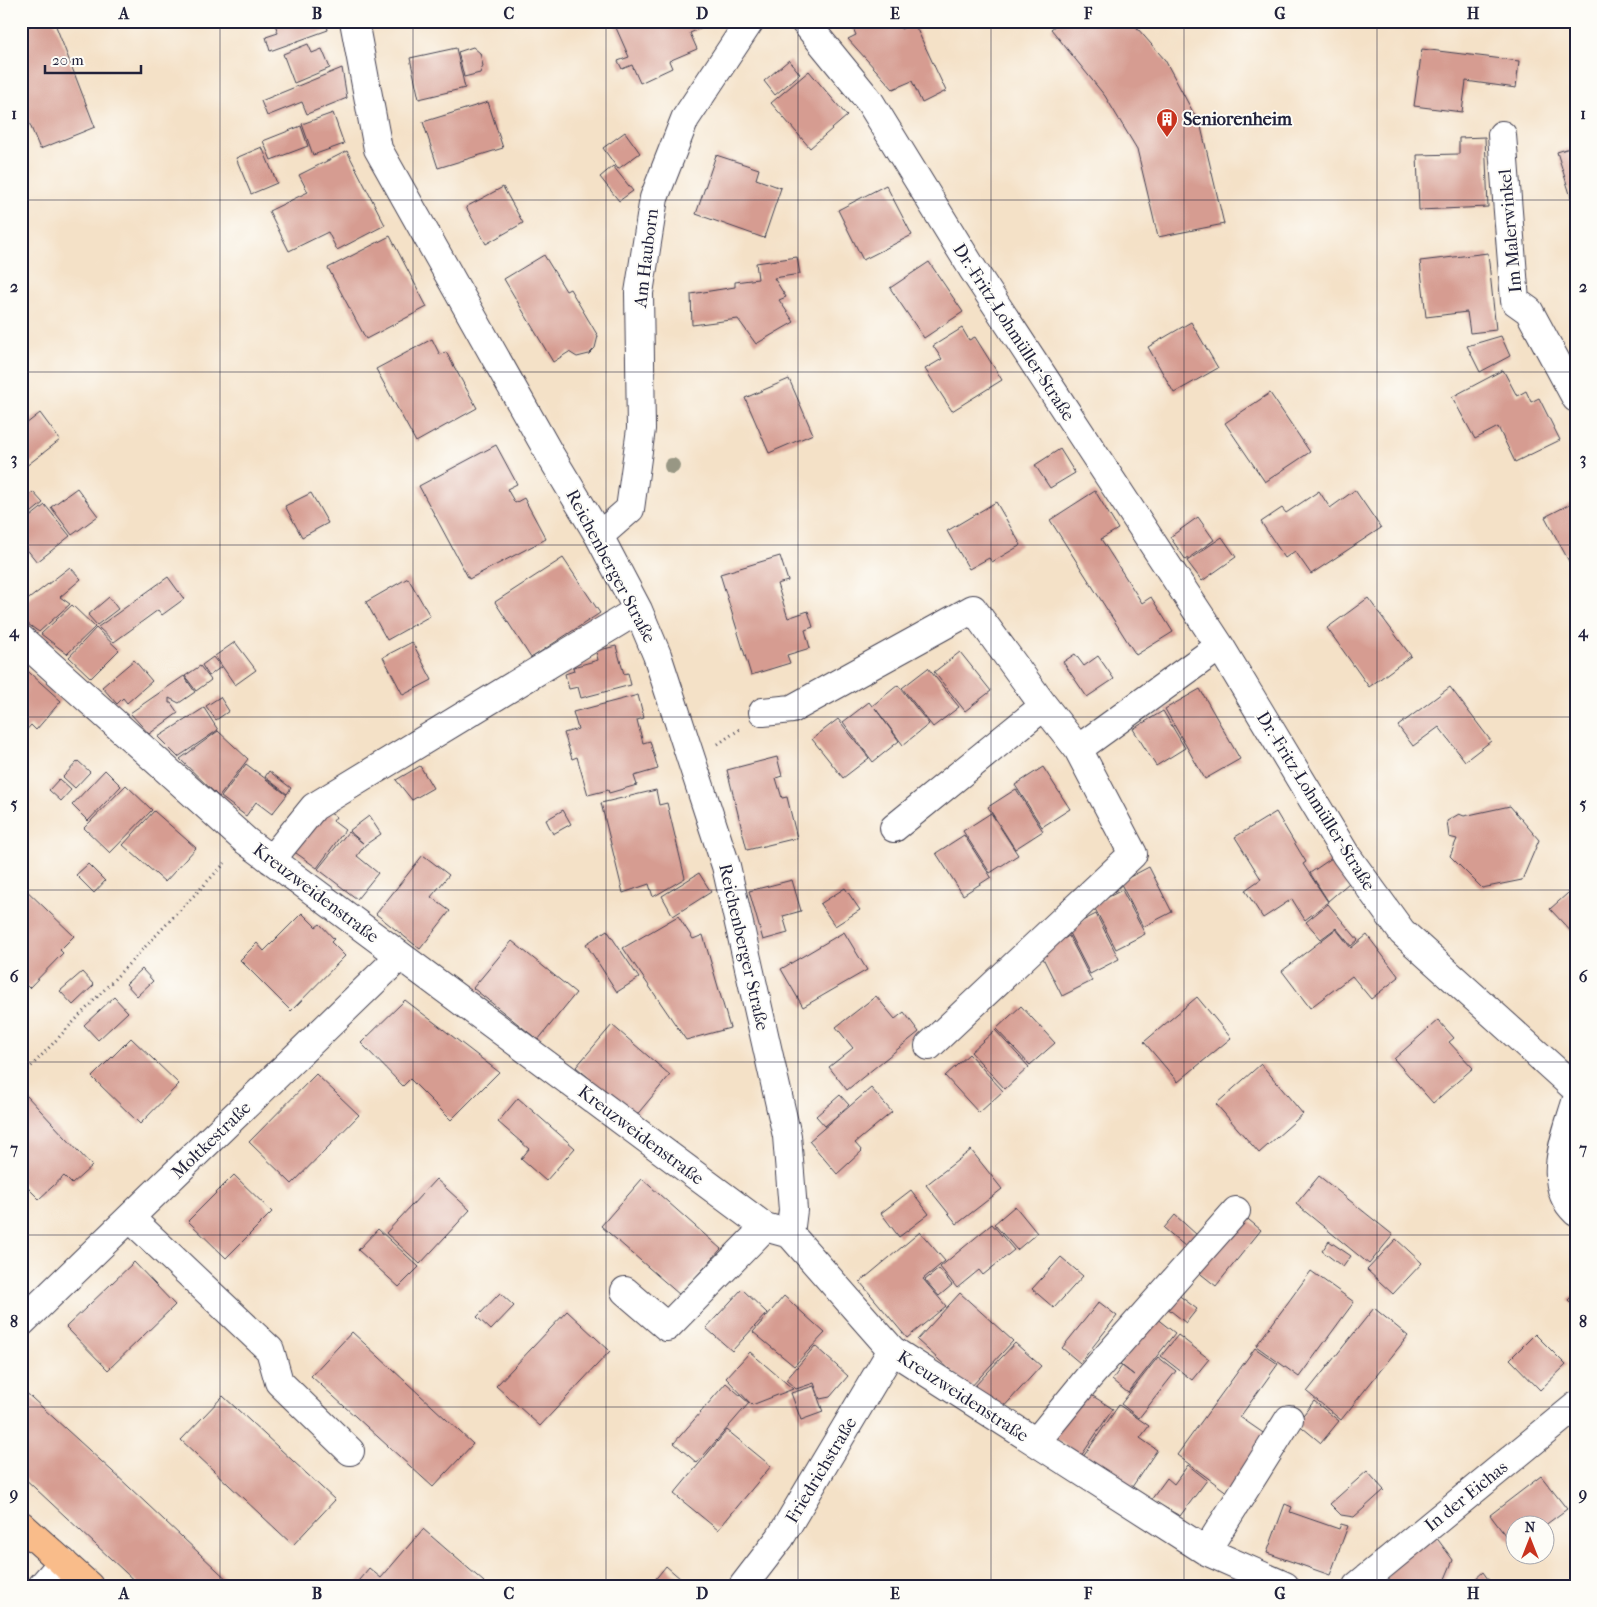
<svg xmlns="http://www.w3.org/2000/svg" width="1597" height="1607" font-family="'IM FELL French Canon',serif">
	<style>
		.building { fill: #d69c91 }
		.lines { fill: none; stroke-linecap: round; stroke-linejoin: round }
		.minor-casing { stroke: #423f50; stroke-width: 30 }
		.major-casing { stroke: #423f50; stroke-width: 30 }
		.path { stroke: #423f50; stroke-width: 3; stroke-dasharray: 1 4; stroke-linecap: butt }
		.minor { stroke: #fff; stroke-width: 28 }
		.major { stroke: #f9bc8a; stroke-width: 28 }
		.tree { fill: #989784 }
		.grid { fill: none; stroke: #22223b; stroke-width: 1; stroke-opacity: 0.55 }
		.labels { text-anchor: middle; stroke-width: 4; stroke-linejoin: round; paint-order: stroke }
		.poi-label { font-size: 18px; font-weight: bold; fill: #22223b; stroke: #fdfcf7; text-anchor: start }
		.street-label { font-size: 18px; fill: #22223b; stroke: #fdfcf7 }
		.neatline { fill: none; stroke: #22223b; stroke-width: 2 }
		.grid-label { font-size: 16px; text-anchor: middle; font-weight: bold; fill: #22223b }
	</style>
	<rect width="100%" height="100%" fill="#fdfcf7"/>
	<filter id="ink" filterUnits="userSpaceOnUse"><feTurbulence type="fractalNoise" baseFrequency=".02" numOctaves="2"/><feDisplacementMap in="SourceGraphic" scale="10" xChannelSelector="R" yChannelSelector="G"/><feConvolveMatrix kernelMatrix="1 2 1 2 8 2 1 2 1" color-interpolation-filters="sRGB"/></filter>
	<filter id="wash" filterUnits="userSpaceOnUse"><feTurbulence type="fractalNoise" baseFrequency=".0096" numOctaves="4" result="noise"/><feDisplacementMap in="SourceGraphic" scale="20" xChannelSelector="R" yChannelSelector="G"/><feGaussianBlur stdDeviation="1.12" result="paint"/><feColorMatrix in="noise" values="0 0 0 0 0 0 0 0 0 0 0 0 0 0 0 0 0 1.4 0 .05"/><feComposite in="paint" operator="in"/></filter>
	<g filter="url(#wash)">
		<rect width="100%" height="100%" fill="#f4e1c7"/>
		<g id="blocks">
			<path class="building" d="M42 21H54L95 127 40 149 21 103V30Z
				M274 21H326L328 30 270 51 266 37 278 33Z
				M613 21H717L690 33 697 49 669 61 672 68 640 83 632 65 622 69 618 61 629 57Z
				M850 21H897L901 29 914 23 946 91 922 103 912 81 893 89 848 39 856 35Z
				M1002 21H1023L1012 25Z
				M1061 21H1131L1165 60 1201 127 1224 224 1158 237 1137 149 1105 96 1051 29Z
				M308 44 312 53 322 49 330 68 294 83 283 54Z
				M473 47 480 53 483 66 480 73 464 77 458 52Z
				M456 48 465 88 419 99 410 58Z
				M1422 49 1519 61 1516 88 1466 81 1462 112 1414 106Z
				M789 60 800 74 775 95 764 81Z
				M342 68 347 98 307 114 302 102 267 116 261 101Z
				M809 71 847 116 810 148 771 103Z
				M488 102 503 148 438 168 423 122Z
				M333 113 344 144 313 155 302 124Z
				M21 115 27 129 21 131Z
				M301 126 308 146 271 160 263 141Z
				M625 132 640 153 618 169 603 148Z
				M1485 137 1488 207 1419 210 1417 155 1459 154V138Z
				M1576 146V206L1574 207 1557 152Z
				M262 147 277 183 251 194 236 158Z
				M347 151 385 225 337 250 328 232 289 251 269 211 308 192 299 175Z
				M716 155 759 169 756 179 781 188 764 238 696 214Z
				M613 166 633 191 619 201 600 177Z
				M886 185 912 235 863 260 838 210Z
				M503 187 523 223 486 244 466 207Z
				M390 236 427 307 366 339 328 268Z
				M1488 253 1496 330 1470 333 1467 312 1426 317 1420 261Z
				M544 255 566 291 570 289 598 336 595 348 589 354 577 357 569 352 553 362 504 279Z
				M797 257 800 274 774 278 786 297 779 300 794 322 756 344 738 319 692 325 691 294 735 287V282L758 279 756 263Z
				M929 262 963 312 924 338 890 288Z
				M1191 322 1218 368 1174 393 1148 347Z
				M962 328 969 340 975 337 1002 380 952 411 925 369 942 359 933 346Z
				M1501 336 1510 356 1480 372 1467 346Z
				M432 339 440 355 446 352 477 408 416 442 376 369Z
				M1503 370 1517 396 1526 391 1531 402 1539 398 1560 440 1515 462 1498 427 1475 439 1452 397Z
				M789 379 813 434 769 453 745 398Z
				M1270 393 1310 452 1265 482 1225 423Z
				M40 413 60 440 21 470V428Z
				M496 445 517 484 507 489 515 503 524 498 546 539 469 579 419 486Z
				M1060 449 1075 473 1050 488 1035 465Z
				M77 488 98 516 72 535 51 507Z
				M1355 490 1381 528 1311 574 1295 551 1285 558 1261 522 1282 508 1286 513 1319 491 1330 508Z
				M1095 491 1118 529 1101 539 1142 603 1151 597 1173 632 1136 655 1050 520Z
				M33 492 43 503 21 521V502Z
				M311 493 328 523 302 537 285 506Z
				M1576 501V562L1571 565 1545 517Z
				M996 502 1021 545 992 562 989 558 969 569 947 531Z
				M45 505 70 536 37 562 21 542V524Z
				M1198 517 1214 540 1186 560 1170 537Z
				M1222 537 1236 557 1202 581 1187 561Z
				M780 556 788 581 777 584 788 618 808 611 813 627 805 630 810 648 787 655 790 663 751 675 720 574Z
				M563 558 600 613 531 658 495 602Z
				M70 567 81 579 60 597 70 604 39 632 21 619V605Z
				M168 577 184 599 162 615 158 610 114 642 98 627Z
				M408 578 430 616 387 640 366 602Z
				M109 597 118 609 97 625 88 615Z
				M1368 598 1411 656 1369 687 1327 628Z
				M72 605 95 627 67 654 41 634Z
				M96 628 119 650 91 678 69 657Z
				M235 642 256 670 235 685 215 656Z
				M412 642 432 680 403 695 383 657Z
				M616 646 624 674 628 673 631 685 581 698 578 687 569 689 565 674 574 671 573 667 598 660 596 651Z
				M960 652 991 691 965 711 934 672Z
				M1075 654 1084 666 1098 656 1114 679 1087 697 1063 662Z
				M213 657 221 667 209 676 202 665Z
				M134 660 152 681 127 703 123 698 117 704 102 687Z
				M21 665 61 701 36 730 31 725 21 736Z
				M200 666 211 680 196 691 185 676Z
				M928 668 959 707 933 727 902 688Z
				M184 676 195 692 179 703 169 698V703H171L178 713 149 734 130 713Z
				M898 685 929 724 903 745 875 708 899 741 873 762 843 722 869 702 872 706Z
				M1450 687 1491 741 1465 761 1439 727 1413 746 1398 726Z
				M1200 689 1240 759 1205 779 1165 709Z
				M638 695 644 718 637 720 643 743 650 741 658 769 634 776 637 785 609 793 608 790 588 795 577 757 572 759 564 733 578 729 573 712Z
				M220 697 229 711 216 720 206 706Z
				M204 708 218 730 178 757 158 737Z
				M1163 711 1185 748 1156 766 1133 729Z
				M838 719 869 758 843 778 812 739Z
				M218 731 248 759 219 797 180 759Z
				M777 757 782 776 776 778 782 798 787 797 797 838 747 850 727 770Z
				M78 761 90 772 75 788 63 777Z
				M246 764 287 795 272 814 256 802 246 816 221 797Z
				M420 766 433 788 412 800 396 780Z
				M1043 767 1070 809 1042 827 1015 785Z
				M105 770 121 786 88 821 72 805Z
				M269 771 291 788 287 794 265 777Z
				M59 779 71 790 61 801 49 790Z
				M126 785 152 810 110 853 84 828Z
				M1016 789 1043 831 1015 849 988 807Z
				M656 790 659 805 667 803 685 878 653 897 649 884 623 893 601 803Z
				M1510 806 1539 840 1522 880 1482 888 1450 856 1457 839 1449 837 1447 821 1459 814 1464 816Z
				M324 809 336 817 333 821 345 830 317 868 289 848Z
				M563 810 571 824 553 834 546 820Z
				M154 811 196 848 165 882 123 845Z
				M1276 812 1306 862 1303 864 1328 902 1305 920 1292 899 1263 918 1245 890 1261 879 1235 837Z
				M991 813 1018 855 990 873 963 831Z
				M369 816 381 834 365 845 357 856 378 873 357 899 318 869 348 832 363 843 349 831Z
				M964 835 991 877 963 895 936 853Z
				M423 855 449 875 431 897 450 911 420 949 376 914Z
				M1332 858 1349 883 1328 901 1310 873Z
				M88 864 105 881 94 893 76 875Z
				M1149 867 1172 912 1143 927 1120 882Z
				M699 873 711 892 673 916 662 896Z
				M792 880 801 911 783 916 788 933 763 940 749 891Z
				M21 885 74 936 60 950 63 953 29 988 21 980Z
				M1576 886V937L1550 909Z
				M845 888 860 910 835 926 820 904Z
				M1122 890 1145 934 1116 949 1093 905Z
				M1328 904 1358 940 1351 946 1336 928 1321 939 1306 922Z
				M302 913 316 927 320 924 334 939 331 942 345 956 291 1011 240 960 257 943 264 951Z
				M1096 914 1119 959 1090 974 1067 929Z
				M678 916 693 939 703 935 730 1028 686 1040 623 948Z
				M1336 929 1351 948 1367 935 1399 977 1371 999 1352 976 1310 1008 1282 971Z
				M607 930 639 978 617 992 586 944Z
				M844 932 867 970 803 1007 781 969Z
				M1069 936 1092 981 1062 996 1040 952Z
				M512 941 576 993 538 1040 473 988Z
				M142 969 153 981 137 996 126 984Z
				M82 972 94 985 73 1005 60 991Z
				M876 996 895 1019 904 1012 919 1032 847 1090 829 1067 853 1048 836 1027Z
				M114 997 128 1012 98 1040 84 1025Z
				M1197 997 1231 1038 1178 1082 1144 1042Z
				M405 1000 499 1072 451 1120 410 1079 403 1086 361 1043Z
				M1021 1006 1055 1043 1030 1065 996 1029Z
				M1438 1020 1454 1038 1449 1042 1473 1068 1433 1103 1394 1059Z
				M612 1025 670 1075 635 1117 576 1067Z
				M995 1030 1029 1067 1005 1089 971 1052Z
				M131 1038 179 1084 140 1124 92 1077Z
				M969 1054 1003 1091 979 1113 945 1076Z
				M1261 1064 1303 1114 1259 1153 1216 1104Z
				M316 1074 359 1115 292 1184 249 1142Z
				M871 1088 892 1112 855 1143 862 1151 837 1174 809 1141Z
				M840 1095 849 1105 825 1126 816 1116Z
				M27 1096 92 1166 72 1184 64 1176 39 1199 21 1181V1100Z
				M518 1098 575 1148 546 1181 521 1159 529 1149 498 1122Z
				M971 1150 1002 1189 957 1224 926 1185Z
				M234 1175 272 1212 226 1258 188 1221Z
				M1319 1176 1393 1235 1369 1264 1296 1204Z
				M436 1179 470 1210 420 1264 386 1233Z
				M642 1179 721 1249 680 1295 601 1226Z
				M911 1190 929 1214 899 1237 881 1213Z
				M1015 1206 1037 1233 1017 1250 994 1224Z
				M1175 1215 1197 1235 1186 1247 1164 1228Z
				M1243 1215 1261 1230 1216 1286 1197 1271Z
				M992 1224 1014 1250 983 1275 979 1270 957 1288 940 1267Z
				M378 1229 419 1267 399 1287 358 1250Z
				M920 1232 945 1261 923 1279 946 1306 907 1338 860 1282Z
				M1396 1239 1422 1263 1393 1294 1367 1270Z
				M1329 1241 1351 1256 1343 1267 1322 1251Z
				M1061 1257 1083 1276 1054 1308 1032 1289Z
				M134 1262 175 1305 108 1370 66 1327Z
				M939 1269 952 1285 939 1296 925 1280Z
				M1311 1271 1354 1302 1299 1377 1256 1346Z
				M742 1289 767 1313 732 1351 706 1328Z
				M1576 1292V1308L1568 1300Z
				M500 1293 514 1306 491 1330 477 1317Z
				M960 1293 1013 1341 970 1388 917 1340Z
				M1177 1294 1197 1309 1186 1323 1166 1307Z
				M784 1296 825 1333 794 1366 753 1332Z
				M1099 1302 1117 1316 1080 1363 1062 1348Z
				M1374 1308 1408 1336 1341 1420 1307 1392Z
				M567 1311 610 1351 540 1426 496 1386Z
				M1156 1318 1175 1333 1128 1393 1112 1380 1122 1366 1134 1375 1120 1364Z
				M352 1332 473 1444 433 1487 311 1376Z
				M1535 1334 1566 1365 1540 1390 1510 1359Z
				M1178 1335 1209 1359 1192 1380 1161 1356Z
				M1015 1343 1041 1366 1000 1411 974 1387Z
				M815 1346 848 1376 830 1397 820 1399 814 1383 796 1389 786 1380Z
				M1255 1348 1278 1364 1240 1417 1269 1437 1228 1493 1177 1455Z
				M750 1352 793 1389 752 1405 726 1378Z
				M1158 1357 1176 1371 1139 1418 1121 1404Z
				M726 1383 749 1403 697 1463 674 1443Z
				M814 1386 823 1412 801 1420 791 1393Z
				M21 1388 112 1471 234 1586H140L21 1475Z
				M1082 1389 1113 1409 1081 1456 1050 1435Z
				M223 1396 335 1500 293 1545 181 1440Z
				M1314 1401 1339 1421 1321 1443 1297 1423Z
				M1119 1405 1149 1426 1140 1438 1157 1450 1130 1490 1083 1457Z
				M727 1430 771 1466 718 1530 674 1494Z
				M1188 1465 1207 1480 1180 1516 1151 1500 1167 1478 1174 1484Z
				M1367 1471 1384 1490 1354 1517 1341 1515 1330 1504Z
				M1541 1476 1567 1509 1544 1526V1524H1514V1547L1490 1515Z
				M1285 1504 1292 1507 1290 1512 1339 1529 1341 1524 1348 1526 1330 1575 1267 1553Z
				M423 1529 484 1582 481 1586H354L369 1568 381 1578Z
				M1433 1533 1453 1560 1442 1586H1384L1393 1562Z
				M666 1566 689 1586H650Z
				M1483 1572 1493 1586H1478L1474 1580Z"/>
		</g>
	</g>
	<g filter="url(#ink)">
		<use href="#blocks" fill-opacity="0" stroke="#423f50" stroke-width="1"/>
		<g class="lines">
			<g class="minor-casing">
				<path id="minor" d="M354 21 378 149 549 453 599 536 638 610 657 655 726 866 787 1136 793 1210 790 1234
					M804 21 870 102 972 268 1220 646 1346 855 1402 932 1576 1089
					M1502 135 1515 301 1529 311 1576 398
					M599 536 630 509 641 429 639 293 654 198 685 119 750 21
					M21 639 246 841 765 1227 790 1234 892 1350 1206 1551 1285 1586
					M763 712 792 709 973 609 1044 706 1078 749 1133 854 929 1046
					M1078 749 1220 646
					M894 828 1044 706
					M271 860 314 807 638 610
					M1576 1102C1566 1136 1545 1184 1576 1212
					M130 1218 270 1350 279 1382 350 1451
					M625 1291 667 1327 765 1227
					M21 1323 400 956
					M1036 1442 1089 1377 1236 1211
					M1206 1551 1289 1419
					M42 1586 63 1562
					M743 1586 780 1538 892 1350
					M1357 1586 1576 1406"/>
			</g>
			<g class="major-casing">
				<path id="major" d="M21 1525 89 1586"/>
			</g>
			<path class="path" d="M718 744 740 729
				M21 1077 225 863"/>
			<use href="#minor" class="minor"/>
			<use href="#major" class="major"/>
		</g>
		<circle class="tree" cx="672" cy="466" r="8"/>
	</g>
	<path class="grid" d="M220 21V1586M413 21V1586M606 21V1586M798 21V1586M991 21V1586M1184 21V1586M1377 21V1586M21 200H1576M21 372H1576M21 545H1576M21 717H1576M21 890H1576M21 1062H1576M21 1235H1576M21 1407H1576"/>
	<defs>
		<g id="building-pin" transform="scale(1.125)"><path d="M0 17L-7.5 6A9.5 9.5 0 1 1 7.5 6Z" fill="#c8321e" stroke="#fdfcf7"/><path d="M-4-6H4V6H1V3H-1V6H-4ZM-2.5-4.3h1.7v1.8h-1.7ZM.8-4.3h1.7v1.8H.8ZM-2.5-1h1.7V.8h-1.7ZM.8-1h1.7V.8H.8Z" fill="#fff"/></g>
	</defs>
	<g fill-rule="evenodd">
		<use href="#building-pin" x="1167" y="119"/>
	</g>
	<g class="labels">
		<g class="poi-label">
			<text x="1183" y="125">Seniorenheim</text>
		</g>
		<g class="street-label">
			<text transform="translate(1510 231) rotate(-95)" y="6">Im Malerwinkel</text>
			<text transform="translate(646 258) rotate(-83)" y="6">Am Hauborn</text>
			<text transform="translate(1014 332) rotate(57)" y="6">Dr.-Fritz-Lohmüller-Straße</text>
			<text transform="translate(611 566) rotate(62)" y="6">Reichenberger Straße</text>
			<text transform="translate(1316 801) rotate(58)" y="6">Dr.-Fritz-Lohmüller-Straße</text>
			<text transform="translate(316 893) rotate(37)" y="6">Kreuzweidenstraße</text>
			<text transform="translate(744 947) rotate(77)" y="6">Reichenberger Straße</text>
			<text transform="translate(641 1135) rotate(37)" y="6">Kreuzweidenstraße</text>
			<text transform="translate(211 1140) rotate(-44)" y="6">Moltkestraße</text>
			<text transform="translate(963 1396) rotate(33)" y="6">Kreuzweidenstraße</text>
			<text transform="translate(821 1470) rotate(-59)" y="6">Friedrichstraße</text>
			<text transform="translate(1466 1496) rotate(-39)" y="6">In der Eichas</text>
		</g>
	</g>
	<rect width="1597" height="1607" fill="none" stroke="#fdfcf7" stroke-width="55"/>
	<g transform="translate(1530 1540)"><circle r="24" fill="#fdfcf7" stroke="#a5a5ac"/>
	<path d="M0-4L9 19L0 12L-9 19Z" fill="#c8321e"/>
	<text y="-8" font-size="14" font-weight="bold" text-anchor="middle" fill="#22223b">N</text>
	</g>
	<path d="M45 65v8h96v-8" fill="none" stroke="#22223b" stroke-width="2.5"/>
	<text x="52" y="65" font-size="15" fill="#22223b" stroke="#fdfcf7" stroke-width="4" paint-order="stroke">20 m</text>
	<rect x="28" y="28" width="1542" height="1552" class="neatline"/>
	<g class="grid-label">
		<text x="124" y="19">A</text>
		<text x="317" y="19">B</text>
		<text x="509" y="19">C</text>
		<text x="702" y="19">D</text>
		<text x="895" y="19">E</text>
		<text x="1088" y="19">F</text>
		<text x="1280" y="19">G</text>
		<text x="1473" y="19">H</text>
		<text x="14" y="119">1</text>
		<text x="1583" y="119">1</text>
		<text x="14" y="292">2</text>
		<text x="1583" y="292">2</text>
		<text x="14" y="464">3</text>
		<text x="1583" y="464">3</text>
		<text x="14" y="637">4</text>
		<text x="1583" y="637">4</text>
		<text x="14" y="809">5</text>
		<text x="1583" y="809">5</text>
		<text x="14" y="982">6</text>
		<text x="1583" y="982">6</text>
		<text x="14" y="1154">7</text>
		<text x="1583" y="1154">7</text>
		<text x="14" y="1327">8</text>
		<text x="1583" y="1327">8</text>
		<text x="14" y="1499">9</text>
		<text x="1583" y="1499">9</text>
		<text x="124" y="1599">A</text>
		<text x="317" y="1599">B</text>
		<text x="509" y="1599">C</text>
		<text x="702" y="1599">D</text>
		<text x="895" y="1599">E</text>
		<text x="1088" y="1599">F</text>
		<text x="1280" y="1599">G</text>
		<text x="1473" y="1599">H</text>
	</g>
</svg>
